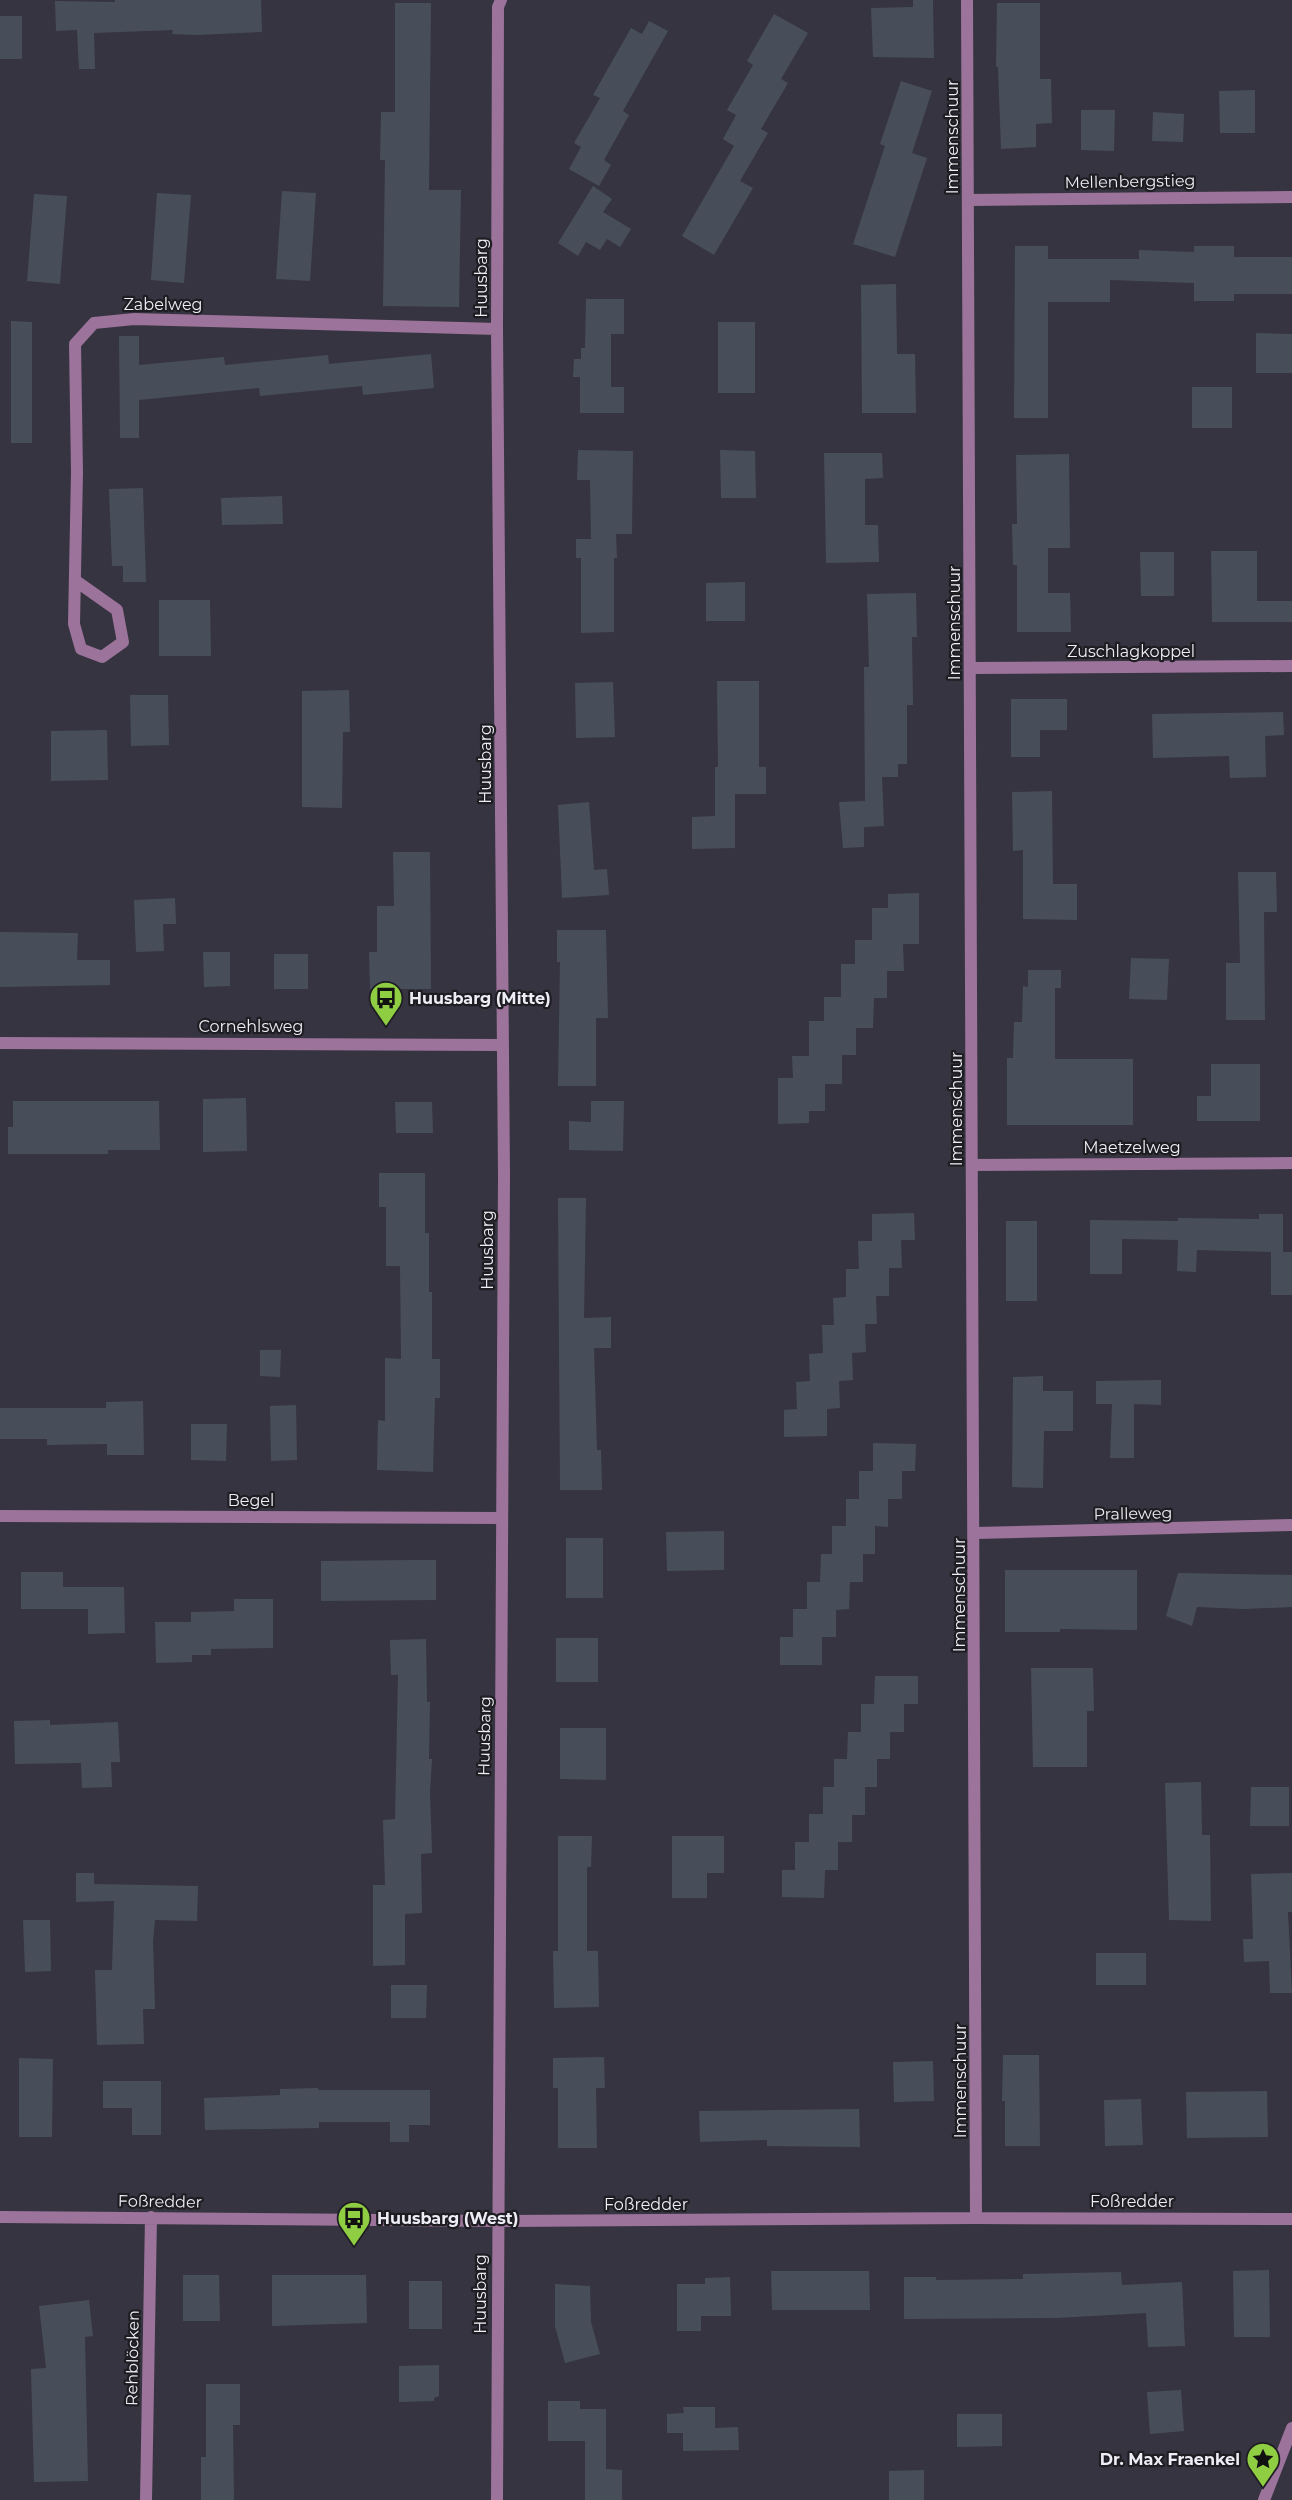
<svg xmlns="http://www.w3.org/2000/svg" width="1292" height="2500" font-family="Montserrat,sans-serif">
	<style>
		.building { fill: #474e5a }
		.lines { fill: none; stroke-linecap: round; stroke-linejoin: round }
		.minor { stroke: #9c739b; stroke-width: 12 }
		.labels { text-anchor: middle; stroke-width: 4.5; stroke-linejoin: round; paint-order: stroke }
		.street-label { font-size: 16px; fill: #eeedf5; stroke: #1e1d22 }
		.poi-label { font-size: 16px; font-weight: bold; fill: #eeedf5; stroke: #1e1d22; text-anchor: start }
	</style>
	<rect width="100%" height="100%" fill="#363440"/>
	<path class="building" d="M115 0H261L262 32 197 35 172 34 173 30 94 33 95 69H79L77 30 56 31 55 1 115 2Z
		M913 0H933L934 58 873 57 871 8 913 7Z
		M395 3H431L429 190H461L459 307 383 306 385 160H380L381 112H395Z
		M997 3H1040V79H1051L1052 123 1036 124V147L1001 149 998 67H996Z
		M774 14 808 33 781 79 788 83 761 129 768 133 740 181 753 188 714 255 682 236 734 146 723 139 736 115 727 110 753 65 747 61Z
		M0 16H22V59H0Z
		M649 21 668 31 623 111 629 115 604 160 611 165 599 186 569 169 581 147 574 143 600 98 593 95 631 28 642 34Z
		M901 81 932 91 912 153 927 158 895 257 853 244 885 146 880 144Z
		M1255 90V133H1220L1219 91Z
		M1081 110H1115L1114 151 1081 150Z
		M1153 112 1184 114 1183 142 1152 141Z
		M593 186 612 199 603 212 631 229 620 247 607 239 600 250 586 242 578 256 558 243Z
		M282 191 316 193 310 281 276 279Z
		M157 193 191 195 184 283 151 280Z
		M34 194 67 196 60 284 27 281Z
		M1015 246H1048V259H1139V250L1194 252V246H1234V257H1292V294H1234V301H1194V283L1110 280V302H1048V418H1014Z
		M896 284 897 354H915L916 413H862L861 285Z
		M586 299H624V334H611V387H624V413H580V377H573L574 359H581V348H585Z
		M11 321 32 322V443H11Z
		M718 322H755V393H718Z
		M1256 333 1292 334V373H1256Z
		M119 336H139V365L224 357 225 365 328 355 329 364 431 354 434 388 363 395 362 386 260 396 259 388 139 400V438H120Z
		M1192 387H1232V428H1192Z
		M578 450 633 451 632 534H616L617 558H614V632L581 633V558H576V539H591L590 480H577Z
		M720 450 755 451 756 498H721Z
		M824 453H882L883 478 865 479V525H878L879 562 826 563Z
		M1069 454 1070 548H1048V593H1070L1071 632H1017V565H1013L1012 524H1017L1016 455Z
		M143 488 146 582H123V566H112L109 489Z
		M282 496 283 524 222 525 221 498Z
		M1211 551H1257V601H1292V622H1212Z
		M1140 552H1174V596H1141Z
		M745 582V621H706V583Z
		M916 593 917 637H912L913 705H907V764H898V777H882L884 826 864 827V847L843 848 839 802 865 801 864 667H869L867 594Z
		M159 600H210L211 656H159Z
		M717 681H759V767H766V794H735V848L692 849V817L715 816V767H718Z
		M613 682 615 737 576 738 575 683Z
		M349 690 350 732H343L342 808 302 807V691Z
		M130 695H168L169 745 131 746Z
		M1011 699H1067V730H1040V757H1011Z
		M1283 712 1284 735 1265 736 1266 777 1230 778 1229 756 1153 758 1152 714Z
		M107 730 108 780 51 781V731Z
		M1052 791 1053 884H1077V920L1023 919V850L1013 851 1012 792Z
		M589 802 594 870 607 869 609 895 562 898 558 805Z
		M393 852H430L431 989H370L369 952H377V906H394Z
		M1238 872H1276L1277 912H1264L1265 1020H1226V963H1240Z
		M919 893V944H903L904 971H887V998H874L873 1028H856V1055H842V1084H825V1111H809V1123L778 1124V1078H793L792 1056H809V1021H824V997H841V964H855V940H872V908H888V894Z
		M175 898 176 924H163L164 951 136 952 134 900Z
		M557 930H606L608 1018H596V1086H558L560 962H557Z
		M0 932 78 933 77 960H110V985L0 987Z
		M203 952H230V986L204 987Z
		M274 954H308V989H274Z
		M1131 958 1169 959 1167 1000 1129 999Z
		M1028 970H1061V988H1055V1059H1133V1125H1007V1058H1013L1014 1022H1022L1023 986 1028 987Z
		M1211 1064H1260V1121H1197V1096H1211Z
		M246 1098 247 1151 203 1152V1099Z
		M13 1101H159L160 1150H108V1154H8V1127H13Z
		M591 1101H624L623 1151 569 1150V1121L591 1122Z
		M395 1102H432L433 1133H396Z
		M379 1173H425V1233H429V1292H432V1359H440V1398H435L433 1472 377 1470 378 1420 385 1421V1358L401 1359 400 1266H386V1207H379Z
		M558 1198H586L584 1318 611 1317V1348H594L597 1450H601L602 1490H560Z
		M914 1213 915 1240H901L902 1268H889V1296H876L877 1324H865L866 1352 852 1353 853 1380 839 1381 840 1408 827 1409V1436L784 1437V1410L797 1409 796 1382 810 1381 809 1354 823 1353 822 1325H834L833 1298 846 1297V1269H859L858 1241H872V1214Z
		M1259 1214H1283V1252H1292V1295H1271V1252H1274L1197 1250 1196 1272 1177 1271 1178 1240 1122 1239V1274H1090V1220L1178 1221V1218L1259 1219Z
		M1006 1221H1037V1301H1006Z
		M260 1350H281L280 1377 260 1376Z
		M1043 1376V1391H1073V1431H1044L1043 1488 1012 1487 1013 1377Z
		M1161 1380V1405L1134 1404V1458H1110L1112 1404H1096V1381Z
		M143 1401 144 1455H107V1444L47 1445V1439H0V1408H106V1402Z
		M296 1405 297 1460 271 1461 270 1406Z
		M191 1424H227L226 1461 191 1460Z
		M873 1443 916 1444 915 1471H902V1499H888V1527L875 1526V1554H863V1582H850L849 1609 836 1610V1637H822V1665H780V1637H793V1609H807V1582H820L821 1554H832V1526H846V1499H859V1471H873Z
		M724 1531V1570L667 1571 666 1532Z
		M566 1538H603V1598H566Z
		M412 1560H436V1600L321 1601V1561Z
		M1005 1570H1137V1630L1060 1629V1632H1005Z
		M21 1572H63V1587H124L125 1633 88 1634V1609H21Z
		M1178 1573 1292 1575V1607L1244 1609 1197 1607 1192 1626 1166 1616Z
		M234 1599H273V1648L211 1649V1655H192V1662L156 1663 155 1622H191V1612L234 1611Z
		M556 1638H598V1682H556Z
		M426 1639 427 1702H430L429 1759H432L430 1792 432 1853 421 1854 422 1913 405 1914V1965L373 1966V1885H385L383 1820 395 1819 398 1675H391L390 1640Z
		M1031 1668H1093L1094 1711H1087V1767H1033Z
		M875 1676H918V1704H904V1732H890V1759H877V1787H865V1815H852V1842H838V1870H825L824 1898 782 1897V1870H795V1842H809V1814H823V1787H834V1759H847L848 1732H861V1704H874Z
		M50 1720V1725L118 1722 120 1762H111L112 1787 82 1788 81 1763 15 1764 14 1721Z
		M560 1728H606V1780L560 1779Z
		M1201 1782 1202 1835H1210L1211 1921 1169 1920 1165 1783Z
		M1251 1787H1289V1826H1250Z
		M558 1836H592L591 1867H587V1951H598L599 2007 554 2008 553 1951H558Z
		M672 1836H724V1873H707V1898H672Z
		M76 1873H94V1884L198 1886 197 1921 155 1920 153 1941 155 2009H143L144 2044 97 2045 95 1970H112L114 1901 76 1902Z
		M1292 1873V1912H1288L1292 1993H1270L1269 1961 1244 1962 1243 1939H1253L1251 1874Z
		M23 1920H50L51 1971 25 1972Z
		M1096 1953H1146V1985H1096Z
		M391 1985H427L426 2018H391Z
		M1003 2055H1039L1040 2146H1005V2101H1002Z
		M604 2057 605 2088H596L597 2148H558V2088H553V2058Z
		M19 2058 53 2059 52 2137H19Z
		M933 2061 934 2101 894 2102 893 2062Z
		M103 2081H161V2135H132V2108H103Z
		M318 2088V2090H430V2125H409V2142H390V2122H319V2128L205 2130 204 2098 280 2095V2089Z
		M1267 2091 1268 2137 1187 2138 1186 2092Z
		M1141 2099 1143 2145 1105 2146 1104 2100Z
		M859 2109 860 2147 767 2146V2140L700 2142 699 2111Z
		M1269 2270 1270 2337H1234L1233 2271Z
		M771 2271H869L870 2310H772Z
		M1121 2272 1122 2285 1182 2282 1185 2346 1148 2347 1146 2313 1057 2318 904 2319V2277H936V2280L1023 2279V2274Z
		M183 2275H219L220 2321H183Z
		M272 2275H366L367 2323 272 2326Z
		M730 2277 731 2316H701V2331H677V2284H705V2278Z
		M409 2281H442V2329H409Z
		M555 2284 590 2286 591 2322 600 2354 565 2363 555 2326Z
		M89 2300 93 2336 85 2337 88 2481 34 2482 31 2369 46 2368 39 2306Z
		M439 2365V2396L434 2398V2401L399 2402V2366Z
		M206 2384H240V2425H233L234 2500H201V2457H206Z
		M1181 2390 1184 2431 1150 2434 1147 2392Z
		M548 2401H580V2409H606V2469L622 2470V2500H585V2441H548Z
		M683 2407H715V2428L738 2427 739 2450 683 2451V2433H667V2414L684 2413Z
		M957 2414H1002V2446L957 2447Z
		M924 2470V2500H889V2471Z"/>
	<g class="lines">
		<path class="minor" d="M967 0 976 2218
			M969 200 1292 197
			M76 581 117 610 123 642 102 657 81 649 74 624 77 472 75 344 94 323 134 319 497 329
			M971 668 1292 666
			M0 1043 503 1045
			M973 1165 1292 1163
			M0 1516 502 1518
			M975 1533 1292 1525
			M0 2217 497 2221 976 2218 1292 2219
			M146 2500 151 2217
			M497 2500 504 1175 497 329 498 7 501 0
			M1264 2500 1292 2428"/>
	</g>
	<defs>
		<g id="bus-pin" transform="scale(1.725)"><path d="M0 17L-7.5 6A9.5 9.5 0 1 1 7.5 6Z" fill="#8fcd42" stroke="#1e1d22"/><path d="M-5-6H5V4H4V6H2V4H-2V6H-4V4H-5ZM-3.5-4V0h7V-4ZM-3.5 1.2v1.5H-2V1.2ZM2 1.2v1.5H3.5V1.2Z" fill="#111"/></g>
		<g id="sight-pin" transform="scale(1.725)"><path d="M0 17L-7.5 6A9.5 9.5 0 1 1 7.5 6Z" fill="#8fcd42" stroke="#1e1d22"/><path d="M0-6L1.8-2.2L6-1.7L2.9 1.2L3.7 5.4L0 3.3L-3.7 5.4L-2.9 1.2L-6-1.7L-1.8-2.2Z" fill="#111"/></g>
	</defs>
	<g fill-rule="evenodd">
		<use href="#bus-pin" x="386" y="998"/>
		<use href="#bus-pin" x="354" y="2218"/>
		<use href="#sight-pin" x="1263" y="2459"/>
	</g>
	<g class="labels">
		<g class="street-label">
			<text transform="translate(952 137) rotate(-90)" y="6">Immenschuur</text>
			<text transform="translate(1130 181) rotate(-1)" y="6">Mellenbergstieg</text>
			<text transform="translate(481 278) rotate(-90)" y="6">Huusbarg</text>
			<text x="163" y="310">Zabelweg</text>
			<text transform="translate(954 623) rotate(-90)" y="6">Immenschuur</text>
			<text x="1131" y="657">Zuschlagkoppel</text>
			<text transform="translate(485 764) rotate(-90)" y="6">Huusbarg</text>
			<text x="251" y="1032">Cornehlsweg</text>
			<text transform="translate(956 1109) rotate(-90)" y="6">Immenschuur</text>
			<text x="1132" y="1153">Maetzelweg</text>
			<text transform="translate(487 1250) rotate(-90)" y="6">Huusbarg</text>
			<text x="251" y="1506">Begel</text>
			<text transform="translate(1133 1513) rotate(-1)" y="6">Pralleweg</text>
			<text transform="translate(959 1595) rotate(-90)" y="6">Immenschuur</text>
			<text transform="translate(484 1736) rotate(-89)" y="6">Huusbarg</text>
			<text transform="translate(960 2081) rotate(-90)" y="6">Immenschuur</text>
			<text transform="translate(160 2201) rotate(1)" y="6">Foßredder</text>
			<text x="1132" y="2207">Foßredder</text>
			<text x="646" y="2210">Foßredder</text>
			<text transform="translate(480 2294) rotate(-90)" y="6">Huusbarg</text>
			<text transform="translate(132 2358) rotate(-89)" y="6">Rehblöcken</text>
		</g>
		<g class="poi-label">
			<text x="409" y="1004">Huusbarg (Mitte)</text>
			<text x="377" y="2224">Huusbarg (West)</text>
			<text x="1240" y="2465" text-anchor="end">Dr. Max Fraenkel</text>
		</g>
	</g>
</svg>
